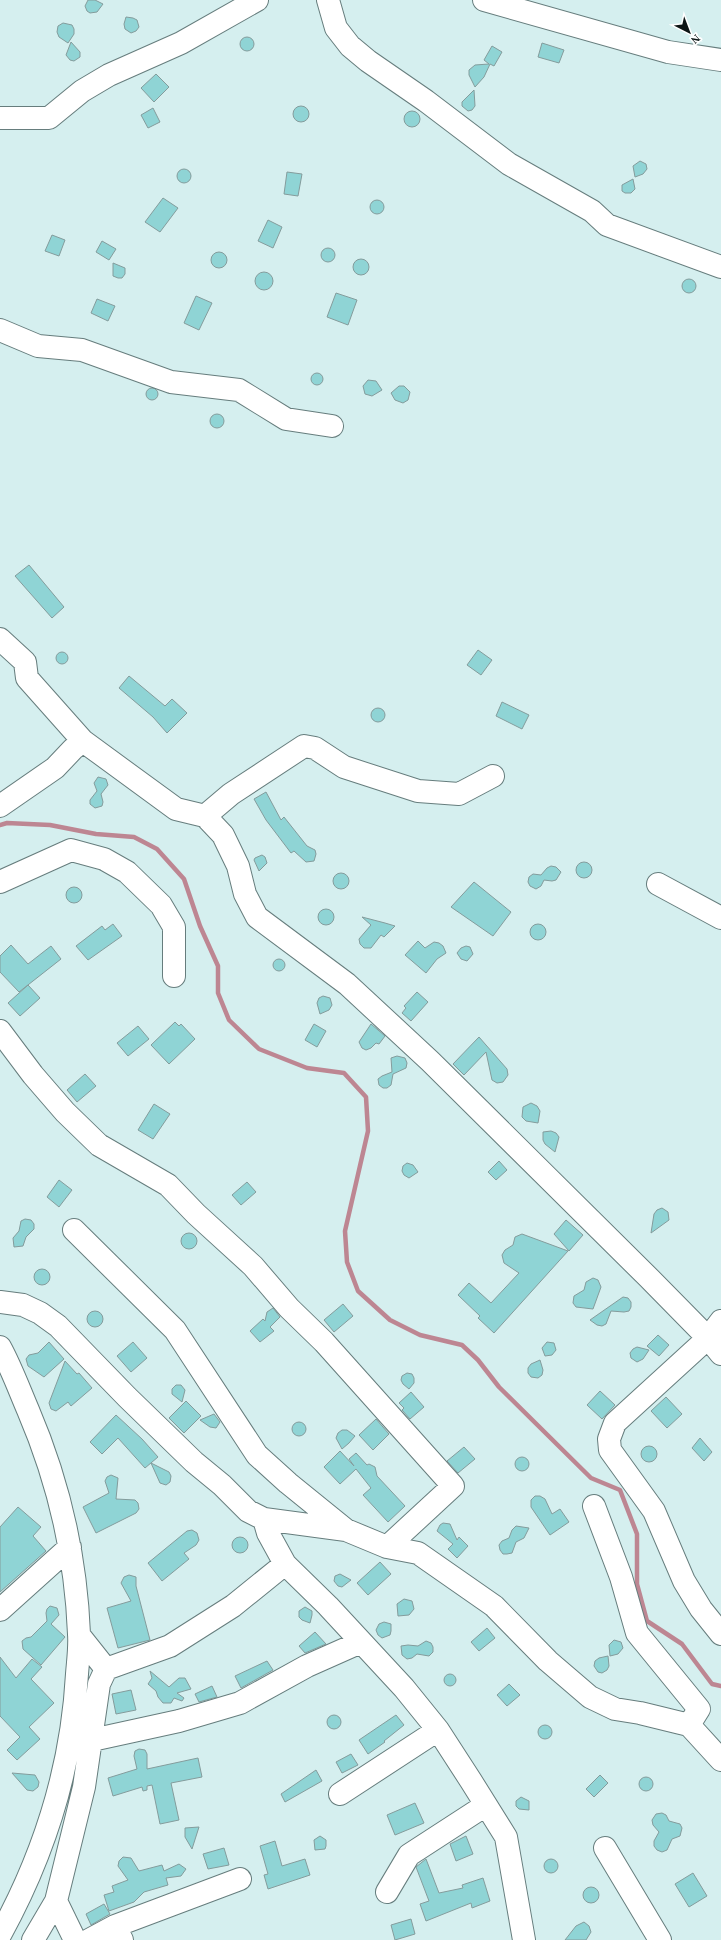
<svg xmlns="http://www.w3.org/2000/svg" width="721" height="1940" font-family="Georgia,serif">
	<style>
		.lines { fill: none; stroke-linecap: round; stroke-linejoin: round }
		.stream { stroke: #bd8692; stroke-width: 4.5 }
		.building { fill: #8fd4d5; stroke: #849c9c }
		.minor-casing { stroke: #667d7d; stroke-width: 24 }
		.minor { stroke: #fff; stroke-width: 22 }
	</style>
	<rect width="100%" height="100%" fill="#d5efef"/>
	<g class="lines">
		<path class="stream" d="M0 825 7 823 50 825 96 834 134 837 157 849 184 879 200 926 218 966V993L229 1020 259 1049 307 1068 344 1073 366 1097 368 1131 345 1231 347 1262 358 1291 390 1320 420 1335 462 1345 478 1360 499 1387 591 1478 620 1490 637 1534V1584L647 1621 682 1644 712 1684 721 1686"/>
	</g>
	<path class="building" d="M88 0H95L103 4 97 12 90 13 87 11 85 6Z
		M126 17 133 18 137 20 139 27 136 31 131 33 125 29 124 24Z
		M63 23 72 25 74 29V34L68 43 59 37 57 32 58 26Z
		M240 44a7 7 0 1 1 14 0a7 7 0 1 1-14 0Z
		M71 42 80 52V57L74 61 70 60 66 55Z
		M542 43 564 50 559 63 538 57Z
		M492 46 502 52 494 66 490 64 484 77 475 87 469 75V70L475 65 489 64 484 60Z
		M156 74 169 87 154 102 141 88Z
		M474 90 475 106 472 110 468 111 462 106V102Z
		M293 114a8 8 0 1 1 16 0a8 8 0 1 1-16 0Z
		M153 108 160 122 148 128 141 115Z
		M404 119a8 8 0 1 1 16 0a8 8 0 1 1-16 0Z
		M640 161 646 164 647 169 643 174 635 177 633 166Z
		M177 176a7 7 0 1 1 14 0a7 7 0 1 1-14 0Z
		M287 172 302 174 298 196 284 194Z
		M633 179 635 189 631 193H625L622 191V185Z
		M163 198 178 208 160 232 145 222Z
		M370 207a7 7 0 1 1 14 0a7 7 0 1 1-14 0Z
		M268 220 282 227 273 248 258 241Z
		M52 235 65 240 59 256 45 251Z
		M102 241 116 249 109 260 96 252Z
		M321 255a7 7 0 1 1 14 0a7 7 0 1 1-14 0Z
		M211 260a8 8 0 1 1 16 0a8 8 0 1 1-16 0Z
		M353 267a8 8 0 1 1 16 0a8 8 0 1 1-16 0Z
		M113 263 125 268V274L122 278H118L113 276Z
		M255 281a9 9 0 1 1 18 0a9 9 0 1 1-18 0Z
		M682 286a7 7 0 1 1 14 0a7 7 0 1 1-14 0Z
		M336 293 357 300 348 325 327 317Z
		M196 296 212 303 199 330 184 323Z
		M97 299 115 306 108 321 91 313Z
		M311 379a6 6 0 1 1 12 0a6 6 0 1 1-12 0Z
		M368 380 376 381 382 390 372 396 365 394 363 386Z
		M399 386H404L410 392 408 400 403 403 395 400 391 393Z
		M146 394a6 6 0 1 1 12 0a6 6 0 1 1-12 0Z
		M210 421a7 7 0 1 1 14 0a7 7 0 1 1-14 0Z
		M29 565 64 607 52 618 15 576Z
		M478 650 492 660 481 675 467 665Z
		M56 658a6 6 0 1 1 12 0a6 6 0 1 1-12 0Z
		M129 676 165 706 172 699 187 713 167 733 153 717 119 688Z
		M502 702 529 715 522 729 496 716Z
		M371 715a7 7 0 1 1 14 0a7 7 0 1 1-14 0Z
		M98 777 106 779 108 785 101 794 103 802 102 806 95 808 90 804V800L97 791 94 783Z
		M266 792 281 820 284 817 307 846 315 850 316 854 314 861 306 862 294 851 291 853 266 820 254 799Z
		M262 855 265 857 267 863 259 871 254 860 255 858Z
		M576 870a8 8 0 1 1 16 0a8 8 0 1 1-16 0Z
		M551 866 556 867 561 872 556 880 552 881 544 880 541 886 536 889 530 886 528 882 529 877 533 874 541 875 547 868Z
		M333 881a8 8 0 1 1 16 0a8 8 0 1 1-16 0Z
		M474 882 511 912 493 936 451 907Z
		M66 895a8 8 0 1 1 16 0a8 8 0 1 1-16 0Z
		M318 917a8 8 0 1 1 16 0a8 8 0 1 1-16 0Z
		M362 917 385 923 395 926 384 937 381 935 371 948H364L360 944 359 939 371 925Z
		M113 924 122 936 88 960 76 946 102 926 105 930Z
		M530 932a8 8 0 1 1 16 0a8 8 0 1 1-16 0Z
		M418 941 425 948 434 942 439 943 443 946 446 953 437 959 426 973 405 955Z
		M11 945 28 964 51 946 61 959 19 992 0 972V956Z
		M466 946 470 947 473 954 467 961 461 959 457 953 461 948Z
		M273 965a6 6 0 1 1 12 0a6 6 0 1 1-12 0Z
		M28 985 40 998 20 1016 8 1003Z
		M417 992 428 1002 411 1021 402 1013 406 1008 404 1006Z
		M323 996 330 998 332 1005 329 1010 320 1014 317 1003 319 998Z
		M175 1022 179 1026 181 1024 195 1039 169 1064 151 1045Z
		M314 1024 326 1031 317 1047 305 1040Z
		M371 1024 385 1036 379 1044 376 1043 371 1048 366 1050 362 1048 359 1042Z
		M138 1026 149 1039 128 1056 117 1043Z
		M479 1037 507 1069 508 1075 503 1082 497 1083 492 1080 486 1052 464 1075 453 1064Z
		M397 1056 405 1058 407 1063 406 1068 393 1074 391 1085 387 1088H383L379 1085 378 1079 382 1076 392 1072 391 1058Z
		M85 1074 96 1086 77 1102 67 1090Z
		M531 1103 537 1106 540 1111 538 1123 526 1121 522 1117 523 1107Z
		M154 1104 170 1114 153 1139 138 1130Z
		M551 1131 556 1133 559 1137 555 1152 545 1144 543 1140V1132Z
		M499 1161 507 1170 496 1180 488 1172Z
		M407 1163 413 1165 418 1172 409 1178 404 1175 402 1171 403 1166Z
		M59 1180 72 1190 59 1207 47 1197Z
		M247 1182 256 1192 241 1205 232 1195Z
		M662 1208 668 1212 669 1220 651 1233 654 1214 657 1210Z
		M25 1219 31 1220 34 1224V1229L26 1237 23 1246 14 1247 13 1238 19 1231 21 1221Z
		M566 1220 583 1235 569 1251 554 1234Z
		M181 1241a8 8 0 1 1 16 0a8 8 0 1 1-16 0Z
		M522 1234 568 1251 494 1333 478 1318 480 1316 458 1295 469 1283 491 1303 519 1273 504 1263 502 1255 505 1250 513 1245 515 1237Z
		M34 1277a8 8 0 1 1 16 0a8 8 0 1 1-16 0Z
		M593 1278 598 1280 601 1287 593 1309 576 1307 573 1303 574 1296 584 1290 586 1282Z
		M623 1297 628 1298 631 1302V1307L629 1311 624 1312 611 1311 606 1324 602 1326 597 1325 590 1320Z
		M343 1304 353 1316 334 1332 324 1320Z
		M273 1308 280 1317 270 1327 274 1331 260 1342 250 1331 263 1319 265 1321 267 1312Z
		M87 1319a8 8 0 1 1 16 0a8 8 0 1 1-16 0Z
		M658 1335 669 1345 659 1356 647 1346Z
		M49 1342 64 1359 44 1377 28 1366 26 1359 29 1355 38 1353Z
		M133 1342 147 1358 131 1372 117 1356Z
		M547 1342 554 1343 556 1350 552 1355 545 1356 542 1348Z
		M637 1347 649 1350 643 1359 637 1362 631 1358 630 1353 633 1349Z
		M540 1360 543 1370 542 1375 538 1378 531 1377 528 1373V1368L531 1364Z
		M65 1361 77 1374 79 1373 92 1388 71 1406 68 1402 56 1411 51 1409 49 1403Z
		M407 1373 412 1374 414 1378V1383L409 1389 403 1384 401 1380 402 1376Z
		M176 1385H181L185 1390 182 1402 172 1394V1389Z
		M600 1391 615 1405 602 1419 587 1405Z
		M411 1392 424 1407 410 1419 402 1410 404 1408 399 1403Z
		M666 1397 682 1414 667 1428 651 1411Z
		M186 1401 201 1416 184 1433 169 1418Z
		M214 1414 220 1422 216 1428 210 1427 200 1420Z
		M116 1415 142 1439 158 1457 145 1468 118 1438 102 1454 90 1442Z
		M376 1419 389 1434 373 1450 359 1435Z
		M292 1429a7 7 0 1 1 14 0a7 7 0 1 1-14 0Z
		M342 1430H347L355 1436 349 1443 342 1449 336 1438 338 1433Z
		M700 1438 712 1452 704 1461 692 1448Z
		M641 1454a8 8 0 1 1 16 0a8 8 0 1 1-16 0Z
		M464 1447 475 1459 458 1473 447 1461Z
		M340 1451 354 1466 349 1459 356 1453 367 1465 369 1464 375 1467 377 1476 405 1506 388 1522 363 1495 371 1488 356 1469 340 1484 324 1467Z
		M515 1464a7 7 0 1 1 14 0a7 7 0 1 1-14 0Z
		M151 1463 169 1472 171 1476 170 1482 166 1485 160 1483Z
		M111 1475 118 1478 116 1499 135 1500 138 1503 139 1509 136 1513 96 1533 83 1507 109 1493 105 1481 107 1477Z
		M535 1496H540L545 1499 552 1514 560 1509 569 1522 550 1535 531 1507V1500Z
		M18 1507 41 1527 33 1536 46 1551 0 1592V1527Z
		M443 1523 450 1524 457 1540 459 1537 468 1546 457 1558 448 1549 453 1544 437 1531 440 1525Z
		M516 1526 529 1528 524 1538 516 1542 512 1553 507 1554H503L500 1550 499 1545 502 1541 509 1538 512 1530Z
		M192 1530 197 1533 199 1540 196 1545 184 1553 189 1559 162 1581 148 1563 187 1531Z
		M232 1545a8 8 0 1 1 16 0a8 8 0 1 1-16 0Z
		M380 1562 391 1574 368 1595 357 1583Z
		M340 1574 351 1580 342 1587 338 1586 334 1581 335 1576Z
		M129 1575 136 1577V1586L150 1640 118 1648 107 1608 131 1601 121 1583 124 1577Z
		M404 1599 412 1601 414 1609 409 1615 398 1616 397 1604Z
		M50 1606 57 1608 59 1615 51 1624 65 1637 41 1665 23 1649 22 1641 26 1638 31 1637 47 1621 46 1613 47 1609Z
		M305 1607 312 1611V1615L310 1623 302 1620 299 1617V1611Z
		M384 1622 391 1624V1631L390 1635 382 1638 378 1635 376 1630 379 1624Z
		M487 1628 495 1638 479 1651 471 1642Z
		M315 1632 326 1644 305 1653 299 1646Z
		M614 1640 621 1642 623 1648 618 1654 610 1656 609 1645Z
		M426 1641 431 1643 433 1647V1652L429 1656 417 1654 412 1658 407 1659 402 1655 401 1646 408 1645 418 1646Z
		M608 1656 609 1666 607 1670 602 1673 598 1672 594 1666 595 1661 599 1658Z
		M0 1657 16 1678 32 1659 42 1667 31 1679 54 1703 29 1727 40 1739 17 1760 7 1750 20 1737 0 1716Z
		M267 1661 273 1670 241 1688 235 1676Z
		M150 1671 169 1687 179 1678H185L191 1689 177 1693 184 1698 182 1701 174 1698 171 1703H163L158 1697 156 1691 148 1684 152 1678Z
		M444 1680a6 6 0 1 1 12 0a6 6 0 1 1-12 0Z
		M509 1684 520 1695 507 1706 497 1695Z
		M212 1686 217 1697 199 1702 195 1694Z
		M131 1690 136 1710 116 1714 112 1694Z
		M327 1722a7 7 0 1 1 14 0a7 7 0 1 1-14 0Z
		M396 1715 404 1725 384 1741 385 1742 368 1754 359 1740Z
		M538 1732a7 7 0 1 1 14 0a7 7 0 1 1-14 0Z
		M139 1749 145 1750 147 1754V1769L198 1758 202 1777 171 1783 179 1820 160 1824 152 1785 147 1786V1790L143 1791 142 1787 113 1796 108 1778 137 1769 134 1756 135 1751Z
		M351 1754 358 1765 342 1773 336 1762Z
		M316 1770 322 1781 285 1802 281 1794Z
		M12 1773 35 1775 39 1782 38 1787 33 1791 27 1790Z
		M600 1775 608 1783 594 1797 586 1789Z
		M639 1784a7 7 0 1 1 14 0a7 7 0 1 1-14 0Z
		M521 1797 529 1801V1810L519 1809 516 1806V1801Z
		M415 1803 424 1823 395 1835 387 1815Z
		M662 1813 666 1815 669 1821 680 1824 682 1828 680 1836 672 1839 667 1850 662 1852 657 1850 654 1846V1841L659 1832 653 1825 652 1820 656 1814Z
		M199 1827 192 1849 185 1837V1828Z
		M320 1836 326 1840V1846L325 1849 315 1850 314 1840Z
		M466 1836 473 1854 456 1861 450 1844Z
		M275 1841 282 1866 305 1859 310 1875 268 1889 264 1875 268 1874 260 1846Z
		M224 1848 229 1865 208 1869 203 1854Z
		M123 1857 131 1858 139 1871 162 1865 164 1871 179 1864 186 1869 181 1876 166 1878 168 1885 144 1892 134 1902 109 1911 104 1895 114 1892 112 1886 128 1880 118 1866 119 1861Z
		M426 1859 439 1893 463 1888 462 1885 483 1878 490 1901 472 1908 471 1903 426 1921 420 1904 429 1901 416 1867Z
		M544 1866a7 7 0 1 1 14 0a7 7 0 1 1-14 0Z
		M693 1873 707 1896 689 1907 675 1884Z
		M583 1895a8 8 0 1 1 16 0a8 8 0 1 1-16 0Z
		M104 1904 110 1914 91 1925 86 1914Z
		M411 1919 415 1934 395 1940 391 1925Z
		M584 1922 589 1926 591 1932 586 1940H565L576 1926Z"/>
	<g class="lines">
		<g class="minor-casing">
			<path id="minor" d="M328 0 336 28 350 46 368 61 426 101 509 164 592 211 607 225 721 267
				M484 0 668 52 721 60
				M0 118H49L82 91 109 75 181 43 257 0
				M0 330 38 346 82 350 171 382 239 390 286 419 332 426
				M0 639 25 662 27 678 83 741
				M0 806 55 768 73 749 83 741 176 809 205 816 223 835 238 866 245 894 257 917 347 984 430 1061 648 1277 708 1338 721 1354
				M205 816 231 794 304 746 315 748 344 767 418 791 459 794 493 776
				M0 882 71 850 104 859 127 872 161 905 174 927V976
				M658 884 721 918
				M0 1031 33 1075 65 1112 99 1145 168 1185 196 1214 253 1266 289 1308 324 1342 453 1486 387 1547
				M74 1230 175 1330 257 1455 288 1483 346 1530
				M0 1302 23 1305 40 1313 58 1326 127 1397 194 1462 222 1485 248 1511 264 1519 268 1533 285 1564 328 1606 404 1688 438 1730 471 1781 506 1837 524 1940
				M721 1321 708 1338 615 1423 609 1439 610 1450 654 1511 684 1581 701 1609 721 1634
				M0 1347C11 1367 19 1389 28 1410 58 1480 76 1557 79 1634 80 1647 78 1661 77 1674 72 1766 44 1855 0 1935
				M594 1506 621 1577 637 1633 699 1709 689 1725
				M264 1519 346 1530 387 1547 418 1553 494 1606 548 1661 590 1697 615 1709 640 1713 689 1725 721 1760
				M0 1610 70 1547
				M79 1635 106 1669
				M92 1740 179 1721 240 1703 307 1666 361 1642
				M340 1794 438 1730
				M605 1848 660 1940
				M387 1892 409 1855 486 1805
				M56 1901 75 1940
				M115 1926 240 1879
				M33 1940 56 1901 84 1787 99 1684 106 1669 170 1646 233 1606 285 1564
				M89 1940 115 1926 122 1940"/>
		</g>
		<use href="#minor" class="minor"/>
	</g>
	<g transform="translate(689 32) rotate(138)" stroke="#ffffff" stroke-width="3" paint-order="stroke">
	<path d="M0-3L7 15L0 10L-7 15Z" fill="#0c1515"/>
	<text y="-6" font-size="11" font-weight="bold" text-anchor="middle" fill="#0c1515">N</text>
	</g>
</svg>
